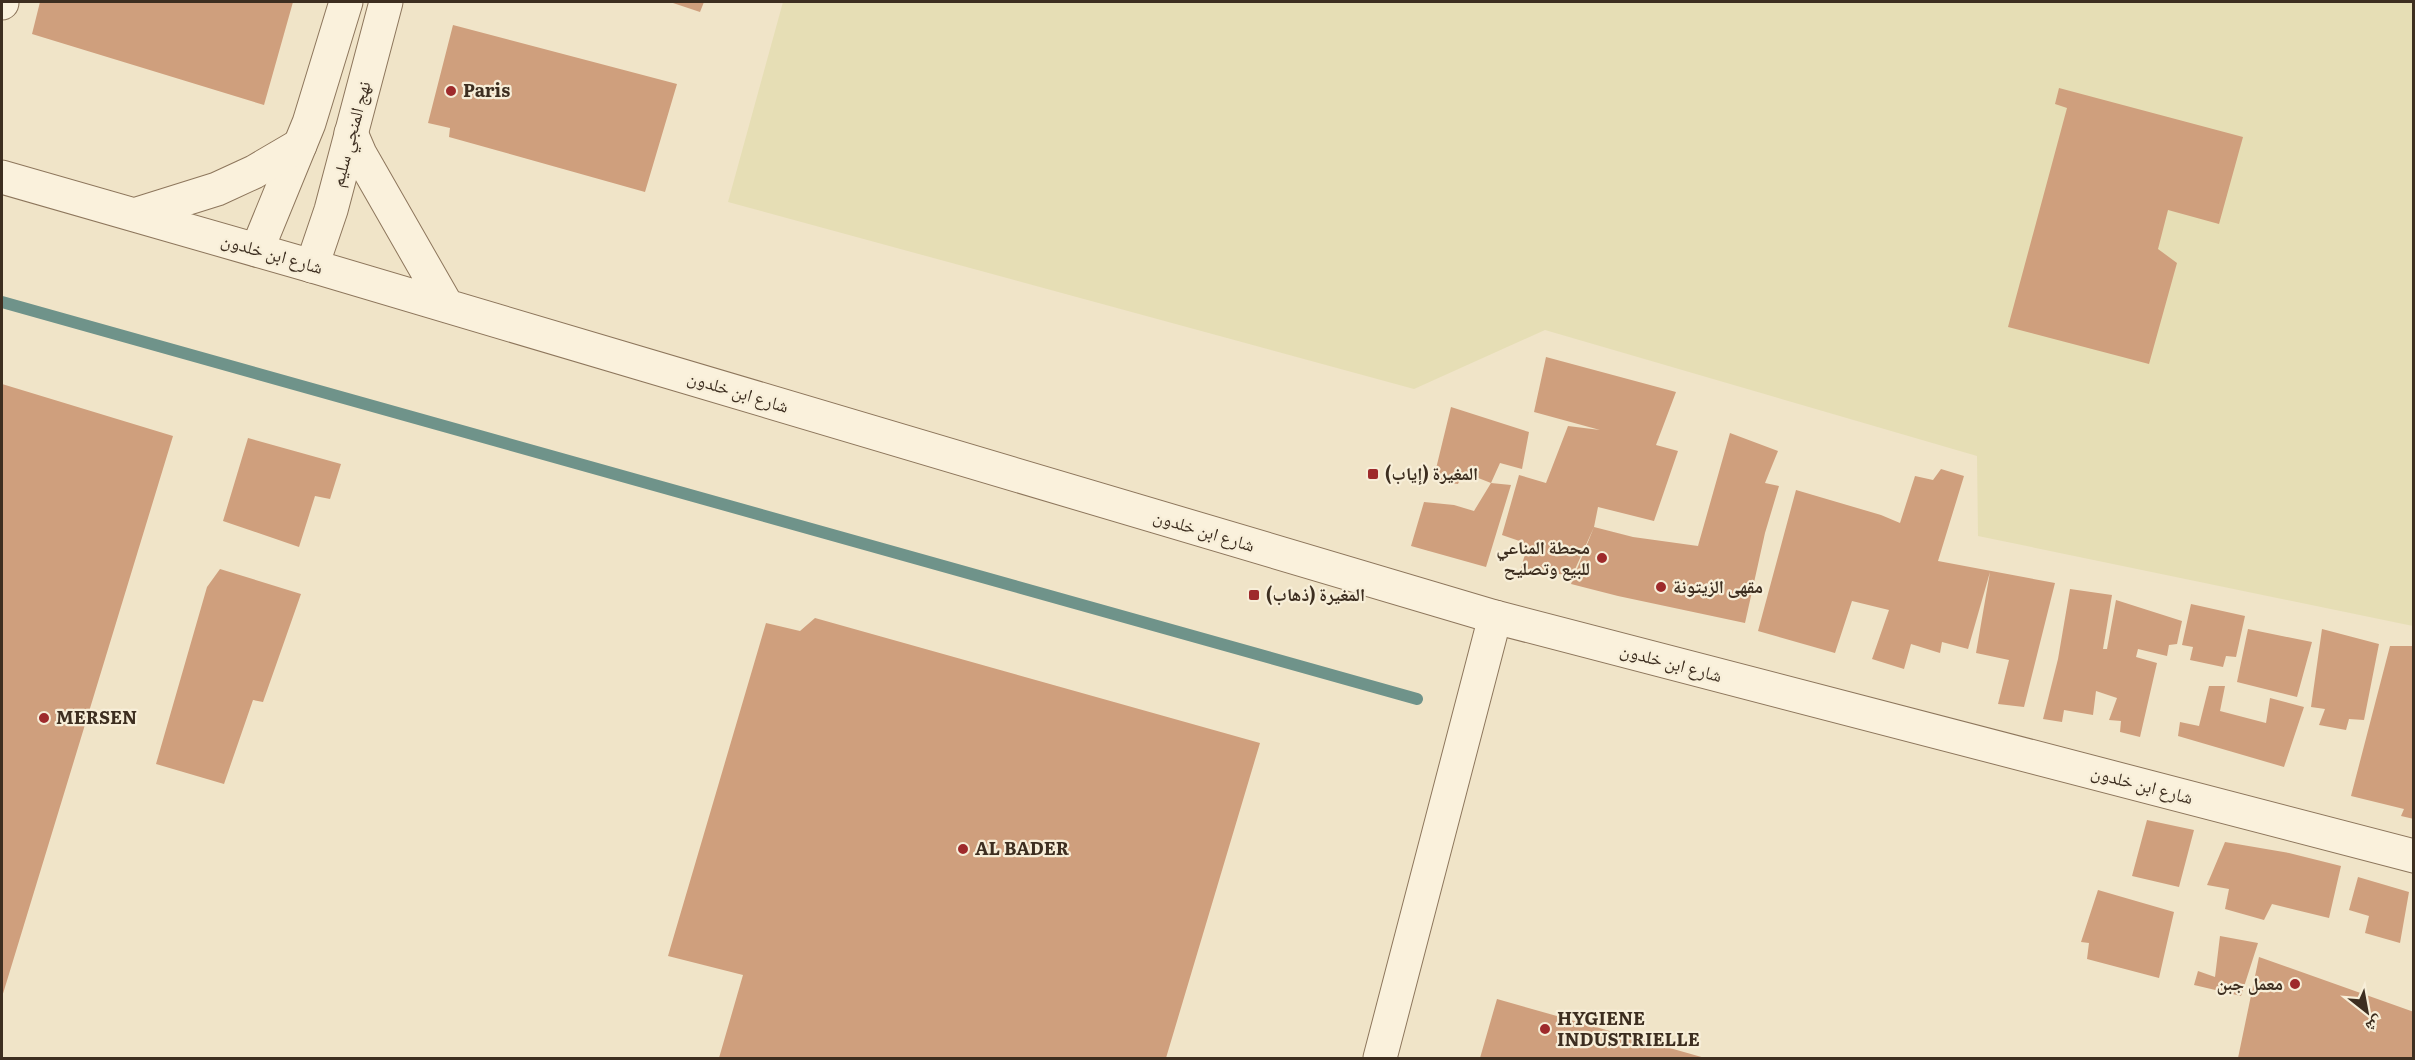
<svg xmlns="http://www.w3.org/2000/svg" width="2415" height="1060" font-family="Literata,'Noto Naskh Arabic',serif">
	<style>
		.farmland { fill: #e6deb5 }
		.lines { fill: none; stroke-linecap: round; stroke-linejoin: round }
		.stream { stroke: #6f938a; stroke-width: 12 }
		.building { fill: #cf9f7d }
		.minor-casing { stroke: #8d765c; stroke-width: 35 }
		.tertiary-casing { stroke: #8d765c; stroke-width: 35 }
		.minor { stroke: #faf1dc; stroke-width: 33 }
		.tertiary { stroke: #faf1dc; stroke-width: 33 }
		.poi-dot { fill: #9e2a2b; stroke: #f7eed8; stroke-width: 2 }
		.labels { text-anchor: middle; stroke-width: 4.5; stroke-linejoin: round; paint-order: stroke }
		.poi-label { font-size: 18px; font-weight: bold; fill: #3d2e20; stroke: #f7eed8; text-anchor: start }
		.street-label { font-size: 18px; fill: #3d2e20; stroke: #f7eed8 }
	</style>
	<rect width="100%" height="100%" fill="#f0e4c8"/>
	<path class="farmland" d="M783 2H2413V626L1978 536 1977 456 1545 330 1414 389 728 202Z"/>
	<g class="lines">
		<path class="stream" d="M2 302 1417 699"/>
	</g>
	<path class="building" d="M40 2H293L264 105 32 34Z
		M670 2H704L700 12Z
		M453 25 677 84 645 192 449 137 450 128 428 123Z
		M2059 88 2243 137 2219 224 2168 210 2158 249 2177 263 2149 364 2008 327 2067 108 2055 104Z
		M1546 357 1676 392 1656 445 1678 451 1654 521 1598 507 1594 527 1572 576 1521 568 1528 544 1502 535 1519 475 1546 483 1568 426 1600 430 1534 412Z
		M2 384 173 436 2 997Z
		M1451 407 1529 432 1522 469 1500 463 1491 483 1511 485 1486 567 1411 546 1424 502 1454 505 1474 511 1491 483 1463 472 1458 484 1433 481Z
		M1730 433 1778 451 1765 483 1779 486 1765 533 1745 623 1618 596 1571 584 1594 527 1633 537 1698 546Z
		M248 438 341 464 330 499 315 496 299 547 223 521Z
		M1941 469 1964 476 1938 561 2055 583 2024 707 1998 704 2009 660 1976 653 1990 572 1968 649 1942 642 1940 653 1911 644 1904 669 1872 659 1889 610 1852 601 1835 653 1758 631 1796 490 1881 515 1900 523 1915 476 1933 480Z
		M220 569 301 594 263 702 253 700 224 784 156 764 207 587Z
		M2070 589 2112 595 2103 649H2107L2116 600 2182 621 2177 644 2169 645 2167 656 2138 649 2136 657 2157 663 2140 737 2120 732 2121 721 2109 720 2117 698 2096 691 2093 715 2064 710 2062 722 2043 719 2058 659Z
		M2191 604 2245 616 2236 657 2226 656 2223 667 2190 660 2193 647 2182 645Z
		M815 618 1260 743 1166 1058H719L743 975 668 956 766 623 800 631Z
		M2248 629 2312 642 2297 697 2237 682Z
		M2322 629 2379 644 2364 720 2349 719 2346 730 2319 725 2325 709 2311 707Z
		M2390 646H2414V819L2401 816 2404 809 2351 796Z
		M2209 686H2225L2220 711 2266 723 2270 698 2304 707 2284 767 2178 736 2180 722 2199 726Z
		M2147 820 2194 830 2179 887 2132 876Z
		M2225 842 2289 853 2341 866 2329 918 2272 904 2264 920 2225 909 2229 889 2207 885Z
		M2358 877 2409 892 2400 943 2365 933 2369 916 2349 910Z
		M2098 890 2174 912 2159 978 2087 959 2089 943 2081 942Z
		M2220 936 2258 943 2241 996 2194 985 2198 971 2215 977Z
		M2259 957 2414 1012V1058H2238Z
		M1497 999 1705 1058H1480Z"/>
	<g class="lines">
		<g class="minor-casing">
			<path id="minor" d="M2 3V2
				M257 250 309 123 346 2
				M312 266 331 210 386 2
				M1380 1058 1495 617"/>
		</g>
		<g class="tertiary-casing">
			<path id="tertiary" d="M351 133 360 154 447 306
				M2 177 312 266 1495 617 2414 856
				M134 215 217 189 254 172 300 145"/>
		</g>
		<use href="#minor" class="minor"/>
		<use href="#tertiary" class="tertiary"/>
	</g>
	<g class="poi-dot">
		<circle cx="451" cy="91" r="6"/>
		<rect x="1367" y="468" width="12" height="12" rx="3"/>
		<circle cx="1602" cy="558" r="6"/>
		<circle cx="1661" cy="587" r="6"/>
		<rect x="1248" y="589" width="12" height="12" rx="3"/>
		<circle cx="44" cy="718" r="6"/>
		<circle cx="963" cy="849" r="6"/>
		<circle cx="2295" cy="984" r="6"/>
		<circle cx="1545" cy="1029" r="6"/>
	</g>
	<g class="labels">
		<g class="poi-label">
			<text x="463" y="97">Paris</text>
			<text x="1385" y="480">المغيرة (إياب)</text>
			<text x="1590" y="554" text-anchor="end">محطة المناعي<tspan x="1590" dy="21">للبيع وتصليح</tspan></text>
			<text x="1673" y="593">مقهى الزيتونة</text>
			<text x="1266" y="601">المغيرة (ذهاب)</text>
			<text x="56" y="724">MERSEN</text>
			<text x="975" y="855">AL BADER</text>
			<text x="2283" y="990" text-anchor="end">معمل جبن</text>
			<text x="1557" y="1025">HYGIENE<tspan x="1557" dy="21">INDUSTRIELLE</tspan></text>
		</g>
		<g class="street-label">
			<text transform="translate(351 134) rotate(-75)" y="6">نهج المنجي سليم</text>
			<text transform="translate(272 254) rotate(16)" y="6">شارع ابن خلدون</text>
			<text transform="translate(738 392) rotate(17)" y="6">شارع ابن خلدون</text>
			<text transform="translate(1204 531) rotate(17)" y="6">شارع ابن خلدون</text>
			<text transform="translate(1671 663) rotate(15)" y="6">شارع ابن خلدون</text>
			<text transform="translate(2142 785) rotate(15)" y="6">شارع ابن خلدون</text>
		</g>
	</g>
	<rect width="2415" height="1060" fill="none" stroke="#3d2e20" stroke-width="6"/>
	<g transform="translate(2367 1012) rotate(149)" stroke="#f7eed8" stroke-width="4.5" paint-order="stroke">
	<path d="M0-4.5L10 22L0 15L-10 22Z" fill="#3d2e20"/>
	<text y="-9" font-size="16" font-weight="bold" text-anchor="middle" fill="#3d2e20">ش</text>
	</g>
</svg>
